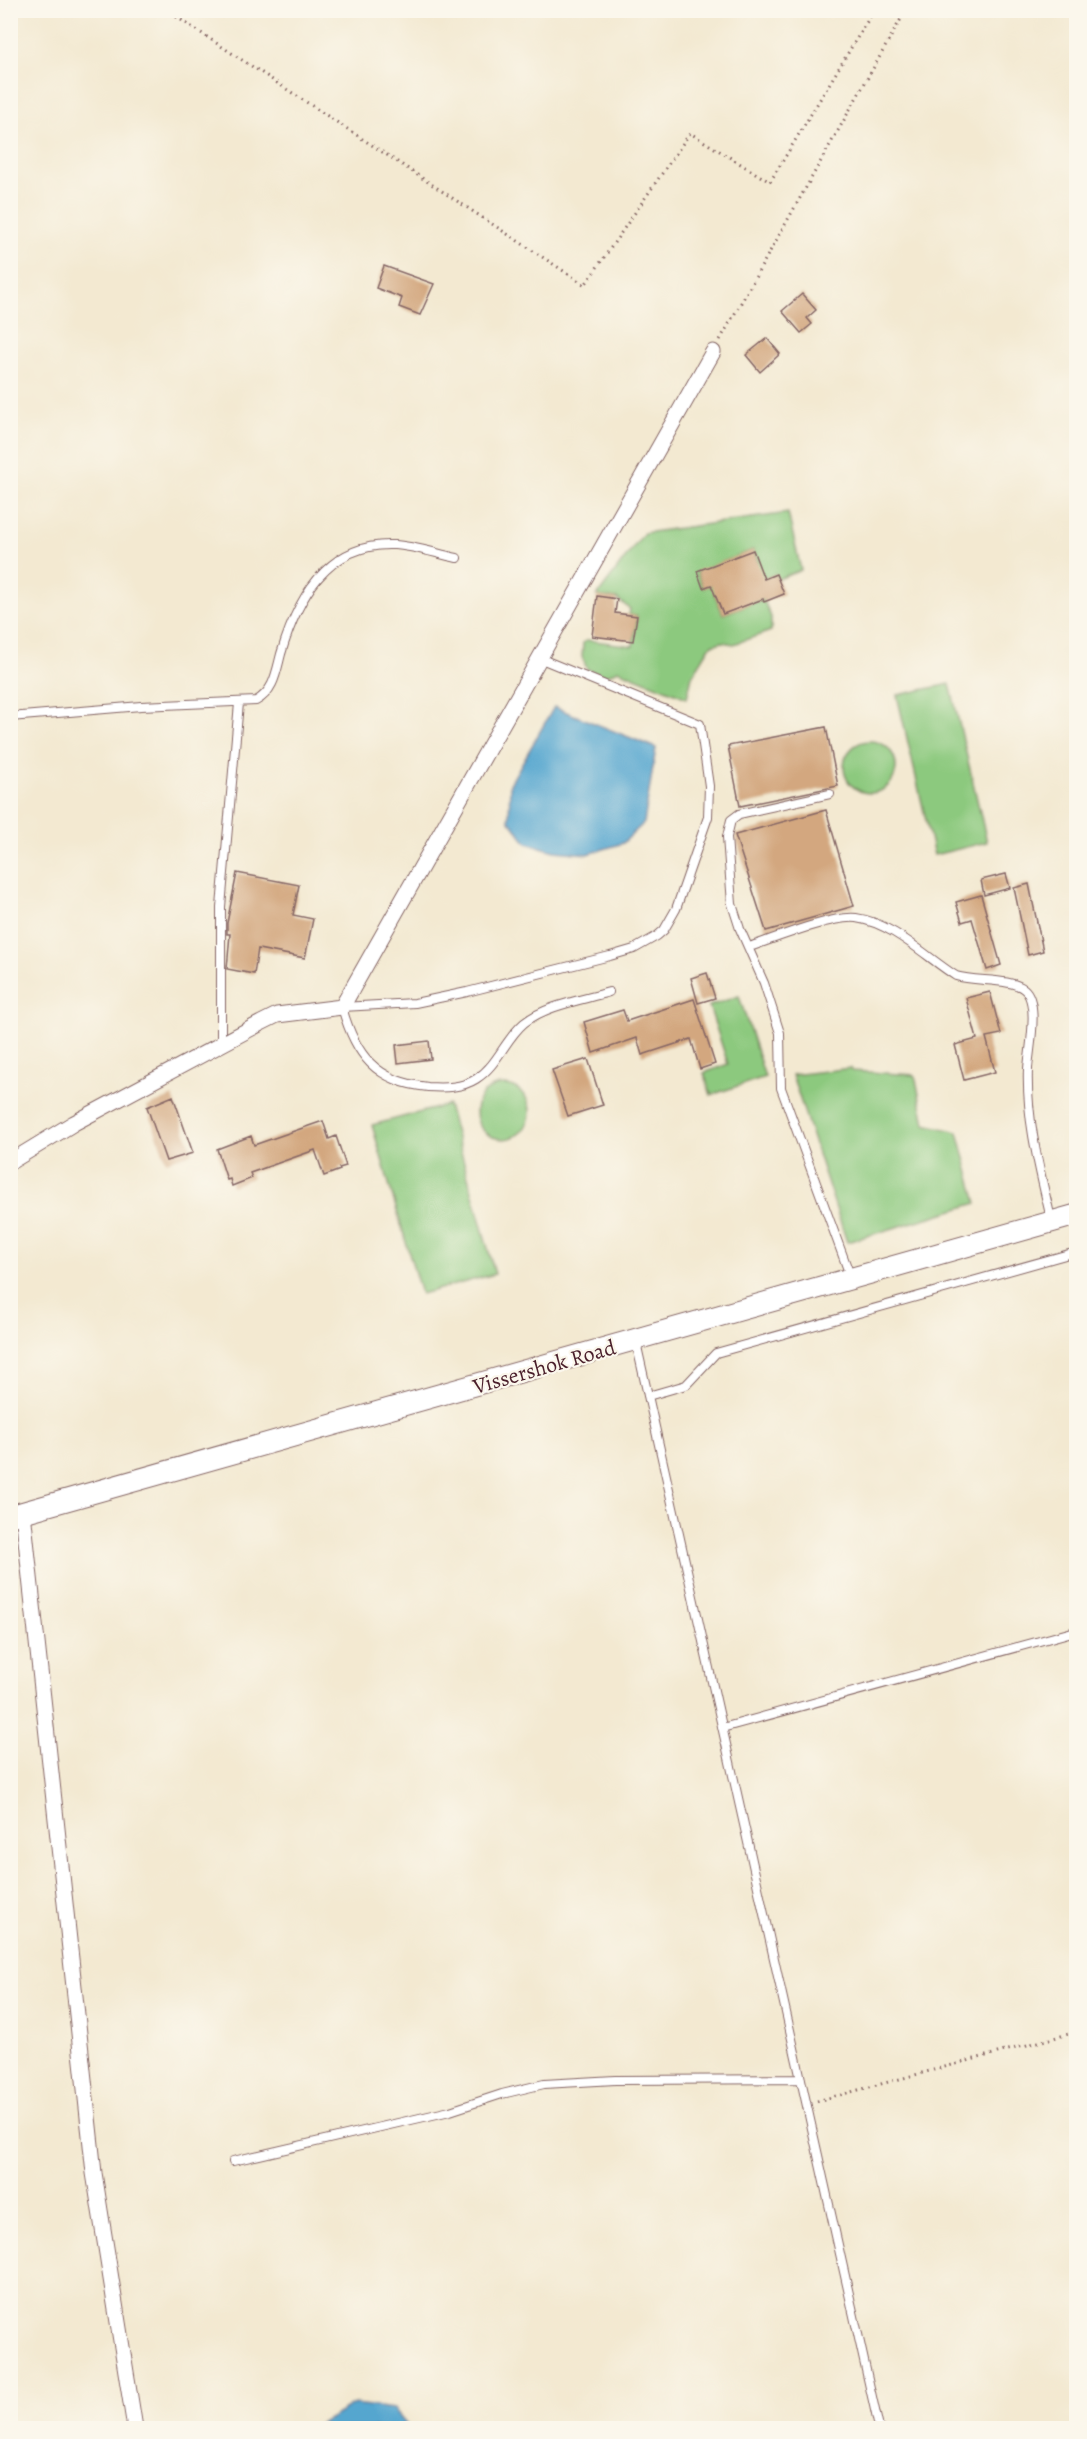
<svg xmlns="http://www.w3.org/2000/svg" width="1087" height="2439" font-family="Alegreya,serif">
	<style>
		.green { fill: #8cc97e; stroke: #6b7454; stroke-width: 1.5 }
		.water { fill: #55a6cf; stroke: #50627d; stroke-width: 1.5 }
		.building { fill: #d3a77f }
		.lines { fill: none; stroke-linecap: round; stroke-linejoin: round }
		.lane-casing { stroke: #856665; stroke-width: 10 }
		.street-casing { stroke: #856665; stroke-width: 17 }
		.secondary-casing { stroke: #856665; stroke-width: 23 }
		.path { stroke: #856665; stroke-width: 3; stroke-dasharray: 1.5 4.5; stroke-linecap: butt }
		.lane { stroke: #fff; stroke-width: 8 }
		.street { stroke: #fff; stroke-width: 15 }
		.secondary { stroke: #fff; stroke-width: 21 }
		.labels { text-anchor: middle; stroke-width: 4.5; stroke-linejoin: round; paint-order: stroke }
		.street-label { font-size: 22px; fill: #4a1f2b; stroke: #fbf7ec }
	</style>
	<rect width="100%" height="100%" fill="#fbf7ec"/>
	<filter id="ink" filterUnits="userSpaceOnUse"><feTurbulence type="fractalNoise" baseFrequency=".0167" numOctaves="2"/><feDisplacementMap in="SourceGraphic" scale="12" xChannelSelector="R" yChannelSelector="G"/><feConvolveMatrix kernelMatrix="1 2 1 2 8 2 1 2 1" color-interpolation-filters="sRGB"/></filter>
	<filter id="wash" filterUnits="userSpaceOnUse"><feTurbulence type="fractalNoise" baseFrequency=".008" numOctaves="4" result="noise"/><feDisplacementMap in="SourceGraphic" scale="24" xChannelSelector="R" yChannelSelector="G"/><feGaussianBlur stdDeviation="1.35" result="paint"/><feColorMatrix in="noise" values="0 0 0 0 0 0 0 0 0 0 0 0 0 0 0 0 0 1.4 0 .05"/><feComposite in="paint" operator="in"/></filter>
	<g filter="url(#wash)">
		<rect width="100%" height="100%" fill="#f3e9d1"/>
		<path class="green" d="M788 513 801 570 778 579 775 574 757 582 751 565 758 562 753 550 697 572 703 588 721 581 714 593 723 614 763 599 771 617V631L734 644 722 642 711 645 692 676 687 698 618 670 606 676 587 669 582 657 583 643 587 640 633 646 637 616 629 615 630 609 617 599 597 596 644 533Z
			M950 684 987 842 934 855 897 695Z
			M844 767a26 26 0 1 1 52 0a26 26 0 1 1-52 0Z
			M739 996 765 1077 711 1095 704 1073 728 1064 709 1006Z
			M851 1068 852 1071 915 1075 925 1124 958 1132 977 1203 847 1242 792 1075Z
			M476 1112a27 27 0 1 1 54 0a27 27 0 1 1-54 0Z
			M448 1105 495 1274 421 1294 372 1125Z"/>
		<path class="water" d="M554 707 656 748 644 823 623 843 588 854 554 851 527 843 509 820 510 784Z
			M354 2404 394 2409 410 2428H313Z"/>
		<g id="blocks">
			<path class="building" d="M384 266 434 284 420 315 399 307 402 298 376 288Z
				M802 294 816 310 807 318 812 324 801 333 782 311Z
				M767 338 780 354 760 372 746 355Z
				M753 550 764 579 776 574 784 594 764 602 763 599 723 614 711 585 703 588 697 571Z
				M597 596 617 599 615 613 637 616 633 641 592 636Z
				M826 727 838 786 740 806 728 746Z
				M826 810 854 906 766 931 735 835Z
				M237 873 299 885 293 915 313 919 305 958 258 949 254 974 227 969 230 934H227V923Z
				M1006 874 1010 888 984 895 981 880Z
				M1029 884 1043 951 1028 955 1014 888Z
				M981 895 1001 965 987 970 972 919 962 922 956 902Z
				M707 973 715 998 698 1003 691 978Z
				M990 992 1001 1034 986 1037 995 1072 964 1080 955 1045 977 1039 966 998Z
				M694 999 715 1064 700 1069 691 1039 642 1055 637 1038 593 1053 584 1022 623 1010 627 1021Z
				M429 1041 431 1059 398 1063 396 1045Z
				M588 1059 603 1105 568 1116 552 1070Z
				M173 1096 193 1153 166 1161 147 1107Z
				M323 1121 329 1139 336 1136 346 1166 339 1168 340 1170 324 1176 315 1150 250 1173 252 1178 232 1186 230 1179 227 1180 217 1149 251 1136 254 1145Z"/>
		</g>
	</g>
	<g filter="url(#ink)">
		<use href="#blocks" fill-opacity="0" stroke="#856665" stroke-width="1.5"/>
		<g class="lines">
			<g class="lane-casing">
				<path id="lane" d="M539 658 700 724 709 786 708 817 676 909 664 930 657 936 634 949 610 956 467 992 415 1003 342 1007C355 1055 376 1082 428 1087 444 1088 462 1088 476 1079 498 1065 505 1039 524 1023 546 1005 583 1000 609 992
					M10 717 141 706 256 701C274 691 276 673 281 654 297 599 327 542 394 545 415 546 437 554 457 558
					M830 794 739 814 731 820 727 837 732 904 740 929 764 983 780 1033 781 1088 851 1278
					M749 947C773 939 833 915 856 918 893 923 926 957 956 976 975 982 1010 978 1024 989 1040 1002 1029 1050 1028 1069 1026 1119 1040 1171 1051 1219
					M221 1043V907L239 703
					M636 1342 879 2428
					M648 1396 686 1385 716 1353 1076 1252
					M722 1728 1076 1631
					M233 2161 450 2111 502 2094 544 2084 615 2080 801 2079"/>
			</g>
			<g class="street-casing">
				<path id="street" d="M10 1162 74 1123 261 1023 277 1015 342 1007 713 352
					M23 1512 94 2173 135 2428"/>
			</g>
			<g class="secondary-casing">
				<path id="secondary" d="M10 1516 1076 1215"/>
			</g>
			<path class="path" d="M166 10 585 285 690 133 770 182 874 10
				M720 340 906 10
				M817 2101 1076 2032"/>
			<use href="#lane" class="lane"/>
			<use href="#street" class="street"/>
			<use href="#secondary" class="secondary"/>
		</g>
	</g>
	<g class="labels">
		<g class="street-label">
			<text transform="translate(544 1366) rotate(-16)" y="8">Vissershok Road</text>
		</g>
	</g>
	<rect width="1087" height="2439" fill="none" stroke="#fbf7ec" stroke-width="36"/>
</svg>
